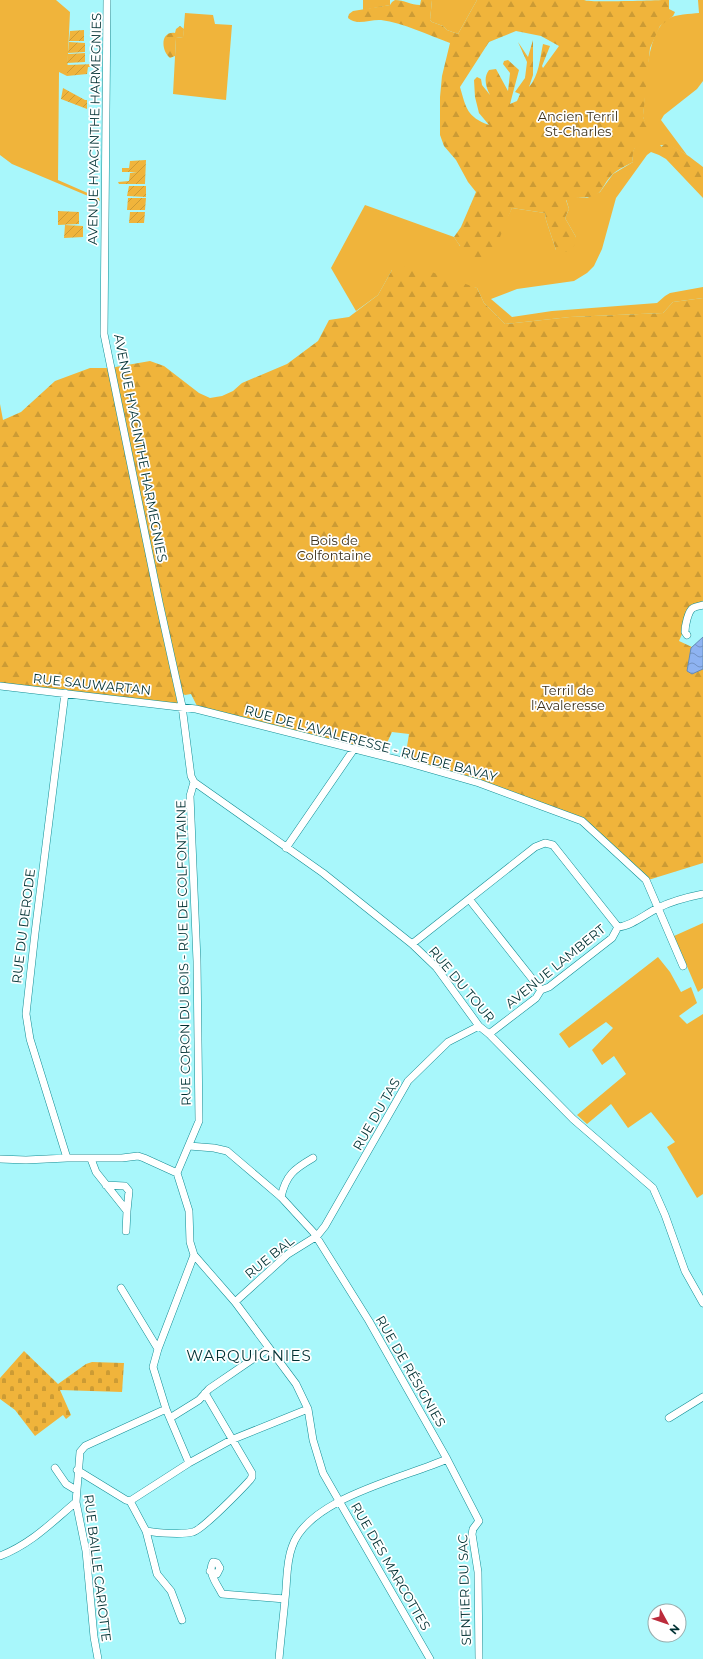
<svg xmlns="http://www.w3.org/2000/svg" width="703" height="1659" font-family="Montserrat,sans-serif">
	<style>
		.grass { fill: #f0b43b }
		.forest { fill: url(#forest-firs); fill-rule: evenodd }
		.cemetery { fill: url(#cemetery-stones) }
		.garden { fill: url(#garden-furrows) }
		.water { fill: url(#water-waves); stroke: #638cb8 }
		.lines { fill: none; stroke-linecap: round; stroke-linejoin: round }
		.minor-casing { stroke: #128d94; stroke-width: 8 }
		.minor { stroke: #fff; stroke-width: 7 }
		.labels { text-anchor: middle; stroke-width: 3.5; stroke-linejoin: round; paint-order: stroke }
		.park-label { font-size: 13px; fill: #3d311b; stroke: #fff }
		.street-label { font-size: 13px; fill: #003133; stroke: #fff }
		.quarter-label { font-size: 15px; letter-spacing: 1px; fill: #003133; stroke: #fff }
	</style>
	<defs>
		<pattern id="forest-firs" width="22" height="20" patternUnits="userSpaceOnUse"><rect width="22" height="20" fill="#f0b43b"/><path d="M5 1l3.5 6h-7zM16 11l3.5 6h-7z" fill="#cc9b34"/></pattern>
		<pattern id="cemetery-stones" width="16" height="16" patternUnits="userSpaceOnUse"><rect width="16" height="16" fill="#f0b43b"/><path d="M2 7V4a2 2 0 0 1 4 0v3zM10 15v-3a2 2 0 0 1 4 0v3z" fill="#cc9b34"/></pattern>
		<pattern id="garden-furrows" width="10" height="10" patternUnits="userSpaceOnUse"><rect width="10" height="10" fill="#f0b43b"/><path d="M-1 1l2-2M0 10L10 0M9 11l2-2" fill="none" stroke="#cc9b34"/></pattern>
		<pattern id="water-waves" width="16" height="10" patternUnits="userSpaceOnUse"><rect width="16" height="10" fill="#8eb3f1"/><path d="M0 5q4-4 8 0t8 0" fill="none" stroke="#7292c4"/></pattern>
	</defs>
	<rect width="100%" height="100%" fill="#a8f7fb"/>
	<path class="grass" d="M0 0H56L70 12 67 76 59 72 58 180 99 198 100 201 12 164 0 155Z
		M363 0H390V5L363 10Z
		M432 0H477L458 34 447 30 443 26 432 22 430 20Z
		M698 0H703V81L697 89 664 115 661 120 687 155C675 148 673 146 660 145L703 190V198L666 159 659 155 651 152 647 155 616 198 602 249 594 266 587 273 574 281 517 289 491 299 512 317 552 311 657 303 665 296 670 293 703 287V298L673 302 663 313 570 317 505 324 484 303 477 288 392 270 378 295 356 311 331 268 365 205 454 237 460 246 507 218 512 208 545 213 546 220 556 250 576 237 565 218 569 209 566 199 578 197 587 198 600 192 613 174 633 162 632 154 645 123 643 117C646 92 645 32 668 19 676 14 690 14 699 13Z
		M185 13 213 15 215 24 232 25 226 100 173 94 176 38 183 37Z
		M703 923V988L698 992 674 936Z
		M658 957 670 972 681 992 691 987 697 1003 679 1016 687 1024 703 1014V1194L697 1198 667 1147 675 1142 651 1112 628 1128 611 1104 587 1124 577 1115 626 1074 614 1056 602 1065 592 1050 613 1028 606 1022 569 1048 559 1034Z"/>
	<path class="forest" d="M395 0C404 0 411 5 420 5L421 0H432L430 20 432 22 443 26 447 30 458 34 477 0H584C589 3 656 0 669 0V9L675 12 673 16 660 26 650 48 643 117 649 130 647 138C637 144 631 149 633 162 627 165 619 169 614 173 599 186 605 200 578 197L572 201 566 200 569 209 565 218 576 237 574 246 567 252 556 250 546 220 545 213 512 208 491 259 485 263C471 259 462 250 454 237L461 227 476 192 468 182 456 160 444 146 440 135V97L442 76 450 43C428 35 404 23 381 20 371 19 356 26 348 18L349 14 353 11 390 5 392 2ZM516 31 541 36 559 46 543 68 542 66 550 46 543 44C540 58 539 76 529 87L533 75V40L528 57 518 42 527 62 525 78 515 92 520 94 517 101 510 104 519 70 508 60 504 61 503 64 510 73 508 91 496 69 489 70C483 78 486 87 490 95L482 85 481 79 477 77 474 80 475 97 479 113 489 125C467 117 466 108 460 87L489 42Z
		M180 26 184 29 183 37 176 38 175 56 170 58C161 51 160 31 175 33L176 29Z
		M665 144C680 148 691 158 703 167V192L660 148Z
		M412 265 477 288 484 303 505 324 570 317 663 313 673 302 703 298V601L698 605 694 606 679 641 692 647 687 670 703 667V863L645 881 583 818 480 780 405 759 409 734 392 732 382 754 197 706 191 694 185 695 179 692 182 706 0 686V404L3 420 21 412 55 381 90 368H110L150 361 164 366 199 393 210 398 222 396 233 391 242 383 287 364 318 341 329 320 349 317 378 295 392 270Z"/>
	<path class="cemetery" d="M24 1351 58 1384 86 1364 92 1362 124 1363 122 1392 60 1390 71 1415 66 1419 63 1415 35 1436 15 1410 0 1399V1378Z"/>
	<path class="garden" d="M84 30V41H69L70 31Z
		M69 42 85 43V52L68 53Z
		M85 53V62L67 63 68 54Z
		M95 64V67H88L87 74 67 76V65Z
		M63 88 85 100H87V109L61 99Z
		M146 160 145 184H119L118 182 129 181 130 173 137 172H122V168H129L130 161Z
		M129 186H146V197L127 196Z
		M128 198H146L145 210H127Z
		M58 211 79 212V224L58 225Z
		M130 212H145L144 223H129Z
		M65 225 83 226V237L64 238Z"/>
	<path class="water" d="M703 637V669L692 674 687 671 691 648Z"/>
	<g class="lines">
		<g class="minor-casing">
			<path id="minor" d="M107 0 104 334 159 602 182 706 191 776 194 782 323 873 412 944 436 967 479 1026 489 1034 573 1119 653 1188 665 1215 685 1271 703 1303
				M687 635 685 632C685 626 688 611 693 608 696 606 700 606 703 605
				M0 686 196 709 402 761 479 783 582 821 646 880 683 966
				M65 693 35 933 26 1014 30 1039 67 1158
				M286 848 354 749
				M469 899 541 990
				M412 944 535 847 545 843 553 845 618 927
				M489 1034 536 998 541 990 549 987 612 938 618 927C632 926 645 914 658 908 672 901 688 897 703 894
				M189 1146 214 1148 227 1151 281 1197 314 1233 369 1321 447 1459 479 1521 473 1529 472 1534 478 1572 479 1659
				M0 1159 26 1160 67 1158H122L138 1156 144 1158 177 1173
				M91 1159 96 1172 127 1211 126 1231
				M177 1173 189 1211 190 1242 194 1255 235 1302 296 1384 308 1409 313 1440 323 1473 430 1659
				M177 1173 199 1121 197 961 190 796 194 782
				M106 1185 125 1186 129 1191 127 1211
				M281 1197C286 1175 294 1169 313 1158
				M121 1288 158 1349
				M235 1302 288 1254 317 1236 325 1226 408 1081 448 1042 479 1026
				M170 1418 199 1400 209 1389 269 1348
				M669 1418 703 1397
				M189 1463 231 1440 308 1409
				M55 1468 66 1484 76 1490
				M77 1470 126 1500 130 1501
				M130 1501 189 1463 166 1409 153 1367 158 1349 194 1255
				M130 1501 146 1531C157 1533 182 1535 193 1532 202 1530 241 1490 250 1480L252 1477V1473L205 1393
				M146 1531 157 1574 171 1591 182 1620
				M0 1556C31 1544 51 1523 76 1502
				M210 1571 217 1574 220 1568 217 1563 213 1562C207 1572 217 1584 222 1594L285 1599
				M98 1659 94 1637 86 1551 76 1502 80 1452 85 1446 166 1409
				M279 1659C281 1636 284 1612 286 1589 287 1575 287 1560 292 1547 308 1498 405 1478 447 1459"/>
		</g>
		<use href="#minor" class="minor"/>
	</g>
	<g class="labels">
		<g class="park-label">
			<text x="578" y="121">Ancien Terril<tspan x="578" dy="15">St-Charles</tspan></text>
			<text x="334" y="545">Bois de<tspan x="334" dy="15">Colfontaine</tspan></text>
			<text x="568" y="695">Terril de<tspan x="568" dy="15">l'Avaleresse</tspan></text>
		</g>
		<g class="street-label">
			<text transform="translate(94 129) rotate(-89)" y="5">AVENUE HYACINTHE HARMEGNIES</text>
			<text transform="translate(141 448) rotate(79)" y="5">AVENUE HYACINTHE HARMEGNIES</text>
			<text transform="translate(92 684) rotate(6)" y="5">RUE SAUWARTAN</text>
			<text transform="translate(371 743) rotate(15)" y="5">RUE DE L'AVALERESSE - RUE DE BAVAY</text>
			<text transform="translate(23 926) rotate(-83)" y="5">RUE DU DERODE</text>
			<text transform="translate(183 953) rotate(-91)" y="5">RUE CORON DU BOIS - RUE DE COLFONTAINE</text>
			<text transform="translate(555 966) rotate(-39)" y="5">AVENUE LAMBERT</text>
			<text transform="translate(462 984) rotate(50)" y="5">RUE DU TOUR</text>
			<text transform="translate(376 1114) rotate(-60)" y="5">RUE DU TAS</text>
			<text transform="translate(269 1257) rotate(-39)" y="5">RUE BAL</text>
			<text transform="translate(411 1371) rotate(60)" y="5">RUE DE RÉSIGNIES</text>
			<text transform="translate(391 1566) rotate(60)" y="5">RUE DES MARCOTTES</text>
			<text transform="translate(98 1568) rotate(83)" y="5">RUE BAILLE CARIOTTE</text>
			<text transform="translate(464 1590) rotate(-92)" y="5">SENTIER DU SAC</text>
		</g>
		<g class="quarter-label">
			<text x="249" y="1361">WARQUIGNIES</text>
		</g>
	</g>
	<g transform="translate(667 1623) rotate(130)"><circle r="19" fill="#ffffff" stroke="#99adad"/>
	<path d="M0-3L7 15L0 10L-7 15Z" fill="#bc2b3b"/>
	<text y="-6" font-size="11" font-weight="bold" text-anchor="middle" fill="#003133">N</text>
	</g>
</svg>
